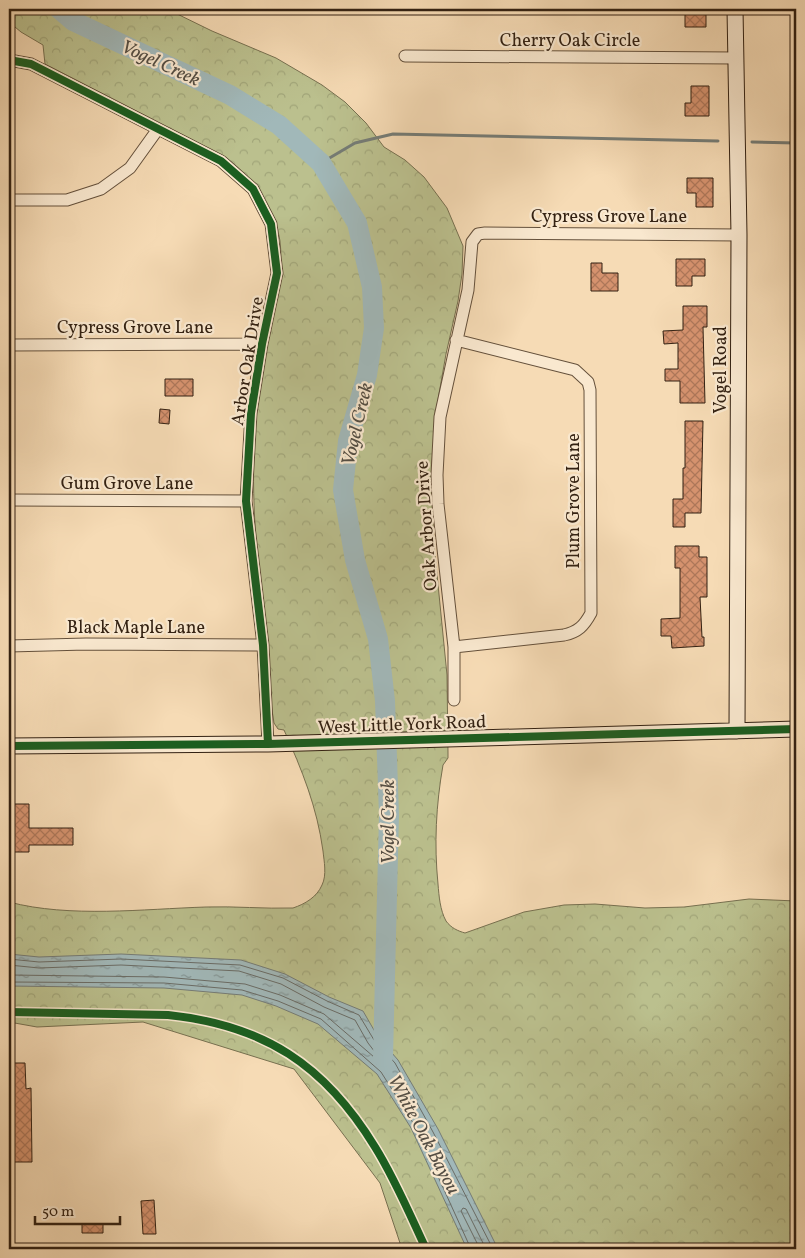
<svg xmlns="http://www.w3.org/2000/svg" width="805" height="1258" font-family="Vollkorn,serif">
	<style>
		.park { fill: url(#park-crowns); stroke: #777050 }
		.water { fill: url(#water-ripples); stroke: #757c76 }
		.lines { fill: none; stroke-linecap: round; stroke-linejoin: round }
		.shore { stroke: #6a6c66; stroke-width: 1 }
		.stream { stroke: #757c76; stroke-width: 3 }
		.river { stroke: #a1b8b9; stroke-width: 20 }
		.building { fill: url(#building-cross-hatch); stroke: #332112 }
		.street-casing { stroke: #64503b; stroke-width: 13 }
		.secondary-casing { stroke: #332112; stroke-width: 17 }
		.street { stroke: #f9e8cf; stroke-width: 11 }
		.secondary { stroke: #f9e8cf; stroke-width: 15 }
		.cycleway-casing { stroke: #f9e8cf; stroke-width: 11 }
		.cycleway { stroke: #1b5e20; stroke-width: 8 }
		.labels { text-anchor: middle; stroke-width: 4.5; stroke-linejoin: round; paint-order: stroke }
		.street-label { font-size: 18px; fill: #332112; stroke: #f9e8cf }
		.water-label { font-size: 19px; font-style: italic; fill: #544e44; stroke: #f9e8cf }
	</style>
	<defs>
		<pattern id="park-crowns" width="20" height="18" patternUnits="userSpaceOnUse" patternTransform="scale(1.25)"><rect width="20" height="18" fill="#bbc08e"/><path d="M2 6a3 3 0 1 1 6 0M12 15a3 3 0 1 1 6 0" fill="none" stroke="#a1a579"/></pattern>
		<pattern id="water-ripples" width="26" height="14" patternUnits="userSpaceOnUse" patternTransform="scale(1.25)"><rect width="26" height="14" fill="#a1b8b9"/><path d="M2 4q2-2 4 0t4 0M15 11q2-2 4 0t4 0" fill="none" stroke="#849595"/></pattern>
		<pattern id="building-cross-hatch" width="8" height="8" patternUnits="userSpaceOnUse" patternTransform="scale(1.25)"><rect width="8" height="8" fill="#d5926e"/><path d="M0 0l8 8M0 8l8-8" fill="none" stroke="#ad7759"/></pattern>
	</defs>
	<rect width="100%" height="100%" fill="#f6dbb5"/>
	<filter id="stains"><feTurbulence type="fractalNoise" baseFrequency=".004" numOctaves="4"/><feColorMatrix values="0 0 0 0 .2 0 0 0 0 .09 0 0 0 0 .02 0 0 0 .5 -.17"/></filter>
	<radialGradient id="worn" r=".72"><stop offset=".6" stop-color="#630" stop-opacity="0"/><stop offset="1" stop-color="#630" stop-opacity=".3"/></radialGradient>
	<path class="park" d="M9 9H167L212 31 276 58 322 85 345 102 366 123 384 147 405 160 424 177 447 208 463 246 462 274 458 301 446 354 436 411 431 477 434 544 447 675 448 753V758L443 765C436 805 434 844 438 884 439 896 440 910 446 921 451 928 458 931 465 933L524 912 564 905 595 904 645 908 684 907 749 899 796 901V1249H402L380 1183 294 1069 143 1022 37 1027 9 1022V902C70 918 143 909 206 907 235 906 264 909 293 908 305 904 317 897 322 885 327 875 324 861 323 851 317 807 302 770 284 730L278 729 274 723C268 687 266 650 263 614 256 550 250 486 256 421 259 383 267 346 273 308 277 286 283 264 280 241 274 205 251 175 222 155L45 64 43 45 21 32 9 22Z"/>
	<path class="water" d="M9 954 39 957 121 954 241 960 285 974 329 997 363 1011 378 1037 398 1060 438 1129 498 1249H467L411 1128 377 1074 318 1024 276 1006 242 995 164 988 9 986Z"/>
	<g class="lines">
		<path class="shore" d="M9 959 39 962 121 959 240 965 283 978 327 1001 359 1015 374 1040 395 1063 433 1132 493 1249
			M9 965 39 968 121 965 239 971 281 984 324 1007 355 1020 368 1043 378 1056 374 1057 324 1014 280 995 245 984 164 977 9 975
			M9 982 164 983 242 990 278 1001 321 1019 381 1072 415 1126 471 1249
			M478 1249 477 1243 461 1211 463 1208 466 1209 486 1249"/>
		<path class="stream" d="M752 142 796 143
			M321 163 355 143 393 134 718 141"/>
		<path class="river" d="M59 9 73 21 230 95 279 125 321 163 357 223 372 287 374 328 367 375 348 441 343 490 355 560 378 639 385 701 389 815 383 1057"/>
	</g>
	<path class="building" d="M685 9H706V27H685Z
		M691 86H709V116H685V103H691Z
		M687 178H713V207H696V193H687Z
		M676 259H705V276H692V286H676Z
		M591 263H602V273H618V291H591Z
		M683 306H707V327H703L705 403H680V381H665V369H678V343L664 344 663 331 683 330Z
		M165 379H193V396H165Z
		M160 409 170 410 169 424 159 423Z
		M685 421H703L701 513H685V527H673V499H683V468H685Z
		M675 546H699V557H707V597H700L702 637H704V646L672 648 671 636H661V619L680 618V568H675Z
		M11 804H29V828H73V845H29V852H11Z
		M9 1063H25L26 1089 31 1088 32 1162H9Z
		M154 1200 156 1234H143L141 1201Z
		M82 1224H103V1233H82Z"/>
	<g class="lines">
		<g class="street-casing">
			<path id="street" d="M405 56 735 58
				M9 60 31 64 221 161 253 189 271 224 277 273 262 344 251 413 246 501 263 645 268 744
				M9 200H67L101 189 130 168 158 129
				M9 345 262 344
				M9 500 246 501
				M9 646 86 644 263 645
				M454 647 564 635C578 632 584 626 591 613L590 390 588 382 575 370 456 340
				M454 700V647L438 504 437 475 440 417 468 290 472 242 478 234 485 233 739 235"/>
		</g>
		<g class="secondary-casing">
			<path id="secondary" d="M735 9 739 235 737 731
				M9 746 268 744 796 729"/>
		</g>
		<use href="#street" class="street"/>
		<use href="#secondary" class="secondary"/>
		<g class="cycleway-casing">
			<path id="cycleway" d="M9 60 31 64 221 161 253 189 271 224 277 273 262 344 251 413 246 501 263 645 268 744
				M9 746 268 744 796 729
				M9 1012 168 1015C264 1025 325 1065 375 1147 395 1179 410 1215 426 1249"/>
		</g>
		<use href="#cycleway" class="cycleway"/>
	</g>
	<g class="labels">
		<g class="street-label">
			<text x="570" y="46">Cherry Oak Circle</text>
			<text x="609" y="222">Cypress Grove Lane</text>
			<text x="135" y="333">Cypress Grove Lane</text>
			<text transform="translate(247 361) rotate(-81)" y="6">Arbor Oak Drive</text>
			<text transform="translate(720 370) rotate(-90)" y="6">Vogel Road</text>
			<text x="127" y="489">Gum Grove Lane</text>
			<text transform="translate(573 501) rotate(-90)" y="6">Plum Grove Lane</text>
			<text transform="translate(426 526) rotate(-94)" y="6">Oak Arbor Drive</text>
			<text x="136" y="633">Black Maple Lane</text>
			<text transform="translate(402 724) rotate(-2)" y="6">West Little York Road</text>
		</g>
		<g class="water-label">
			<text transform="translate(161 62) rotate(25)" y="7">Vogel Creek</text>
			<text transform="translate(356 424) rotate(-77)" y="7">Vogel Creek</text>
			<text transform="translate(387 822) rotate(-90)" y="7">Vogel Creek</text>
			<text transform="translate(425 1134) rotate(62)" y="7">White Oak Bayou</text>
		</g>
	</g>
	<rect width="805" height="1258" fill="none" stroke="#f6dbb5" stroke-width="30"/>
	<rect x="10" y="10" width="785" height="1238" fill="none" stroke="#332112" stroke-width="2.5"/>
	<rect x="15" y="15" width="775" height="1228" fill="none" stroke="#332112"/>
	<path d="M35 1216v8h85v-8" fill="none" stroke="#332112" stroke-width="2.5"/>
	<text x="42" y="1216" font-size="15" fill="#332112" stroke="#f9e8cf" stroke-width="4" paint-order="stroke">50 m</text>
	<rect width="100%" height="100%" filter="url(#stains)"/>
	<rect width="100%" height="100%" fill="url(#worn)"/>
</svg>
